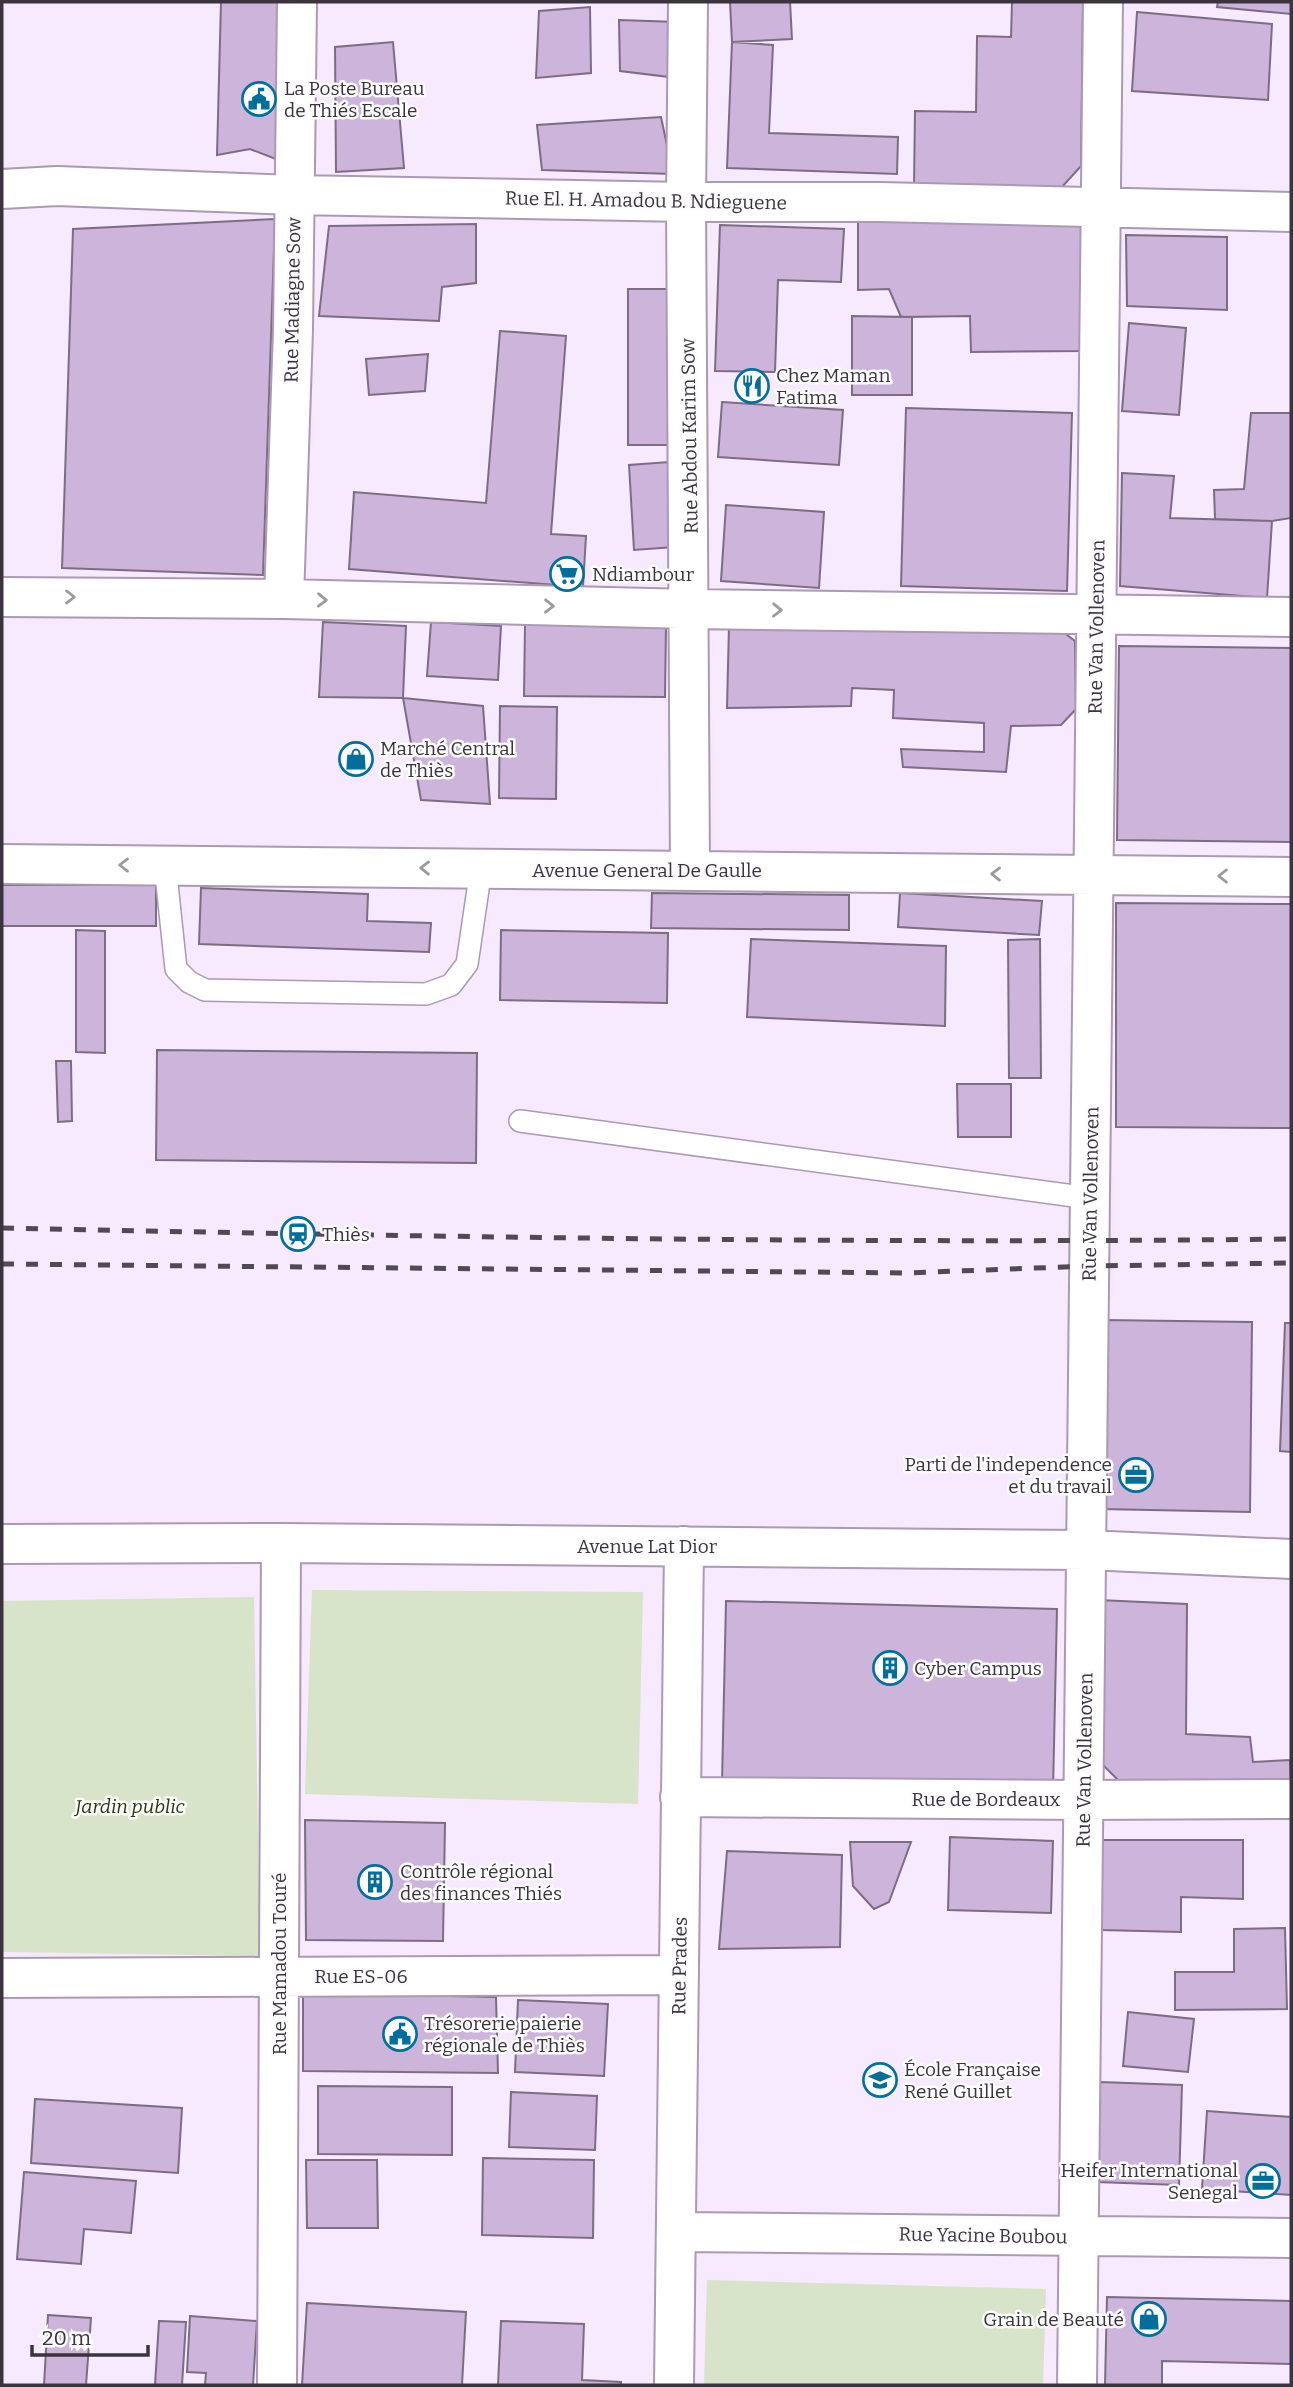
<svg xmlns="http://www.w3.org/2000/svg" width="1293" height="2387" font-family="Bitter,serif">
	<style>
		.green { fill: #d7e4c9 }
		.building { fill: #cdb4da; stroke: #7c6d84; stroke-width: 2 }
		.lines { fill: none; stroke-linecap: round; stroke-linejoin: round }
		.lane-casing { stroke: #aa9ab2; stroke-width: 24 }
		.street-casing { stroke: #aa9ab2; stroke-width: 42 }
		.lane { stroke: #fff; stroke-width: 21 }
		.street { stroke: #fff; stroke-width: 38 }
		.rail { stroke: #514954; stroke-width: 5; stroke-dasharray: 12 12; stroke-linecap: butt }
		.oneway { stroke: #9d9a9e }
		.labels { text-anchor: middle; stroke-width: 5; stroke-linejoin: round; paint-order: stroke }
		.poi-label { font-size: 19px; fill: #3b343e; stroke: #fcfcfc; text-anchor: start }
		.street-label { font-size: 19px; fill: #3b343e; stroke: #fcfcfc }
		.park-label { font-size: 19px; font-style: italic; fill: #27380a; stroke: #fcfcfc }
	</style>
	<rect width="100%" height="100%" fill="#f7e9fe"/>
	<path class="green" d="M312 1590 643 1592 638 1804 305 1794Z
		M254 1597 260 1956 2 1952V1601Z
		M707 2280 1046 2289 1043 2385H704Z"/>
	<path class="building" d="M221 2H281V161L250 149 217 155Z
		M730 2H790L792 39 732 42Z
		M1012 2H1083L1081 166 1062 187 914 185 915 111 976 112 977 36 1011 37Z
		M1218 2H1291V14L1217 7Z
		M590 7 591 73 536 78 539 11Z
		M1137 12 1272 24 1268 100 1132 91Z
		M619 20 678 22V78L620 71Z
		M393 42 404 168 336 172 335 47Z
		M732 42 773 45 769 133 898 137 897 174 727 168Z
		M661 117 673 174 542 170 537 125Z
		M1084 213 1085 351 971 352 970 316 901 317 889 289 858 290V215Z
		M275 219 263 575 62 568 73 229Z
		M476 224V283L442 287 439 321 319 316 329 226Z
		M720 225 844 229 841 282 778 280 775 372 715 371Z
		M1126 235 1227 237V310L1127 306Z
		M628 289H677V445H628Z
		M852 316 912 317V395H852Z
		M1129 323 1186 328 1179 415 1122 411Z
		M500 331 566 336 551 534 586 536 583 587 349 569 354 492 486 503Z
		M428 354 425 391 369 395 366 359Z
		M722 402 843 410 839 465 718 457Z
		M906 408 1072 413 1067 591 901 586Z
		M1251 413H1291V518L1272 521 1215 519 1214 490 1244 489Z
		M669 462 674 547 634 550 629 465Z
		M1122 473 1174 476 1170 518 1272 521 1267 598 1120 586Z
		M726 505 824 512 819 588 721 581Z
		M323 622 406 626 403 698 319 697Z
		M431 622 501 626 498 680 427 676Z
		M525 624 666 625 665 697 524 696Z
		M729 625 1055 626 1075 641 1076 709 1061 725 1011 726 1006 772 903 767 901 749 984 752V723L893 718 894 690 852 688 851 706 727 708Z
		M1119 646 1291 648V842L1117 840Z
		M403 698 483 706 490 804 421 800Z
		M500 706 557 707 556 799 499 798Z
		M2 885H156V926H2Z
		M201 888 368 894 367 921 431 923 429 952 199 944Z
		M652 893 849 895V930L651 928Z
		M900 893 1042 901 1039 935 898 927Z
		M1116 903 1291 904V1128L1116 1127Z
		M76 930 105 931V1053L76 1052Z
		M501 930 668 933 667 1003 500 1000Z
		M751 939 946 946 945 1026 747 1017Z
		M1040 939 1041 1078H1009L1008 940Z
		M157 1050 477 1053 476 1163 156 1160Z
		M56 1061H71L72 1121 58 1122Z
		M957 1084H1011V1137H958Z
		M1104 1320 1252 1322 1250 1512 1101 1509Z
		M1285 1323H1291V1452L1280 1451Z
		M1098 1600 1187 1604 1186 1734 1250 1737 1253 1762 1290 1760 1291 1785 1124 1786 1097 1759Z
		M726 1601 1057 1609 1053 1791 722 1783Z
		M305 1820 445 1823 443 1941 306 1940Z
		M950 1837 1053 1841 1051 1913 948 1910Z
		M1099 1840H1243V1899L1181 1897V1932L1101 1930Z
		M850 1842H911L889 1902 874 1909 853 1886Z
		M727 1851 842 1855 840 1947 719 1949Z
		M1285 1928 1287 2009 1175 2010V1972H1234V1929Z
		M303 1993 496 1997 498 2073 303 2071Z
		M518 2000 608 2004 604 2076 515 2072Z
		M1128 2012 1194 2019 1188 2072 1123 2066Z
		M1100 2082 1182 2085 1179 2185 1097 2182Z
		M318 2086 452 2087V2155L318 2154Z
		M511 2092 597 2096 595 2150 509 2147Z
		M35 2099 182 2108 178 2173 31 2163Z
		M1207 2111 1291 2117V2195L1202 2189Z
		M483 2158 594 2160 593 2238 482 2235Z
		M306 2160H377L378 2228H307Z
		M24 2172 136 2181 131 2233 84 2229 81 2264 17 2259Z
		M1107 2297 1291 2301V2364L1162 2361V2385H1105Z
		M307 2303 466 2312 462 2385H302Z
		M48 2315 91 2318 86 2385H44Z
		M190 2316 257 2321 253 2385H205L206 2373 187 2372Z
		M159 2321 186 2322 182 2385H155Z
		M501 2321 584 2324 582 2380 621 2382V2385H498Z"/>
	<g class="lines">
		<g class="lane-casing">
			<path id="lane" d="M165 865 176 969 189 982 205 990 426 994 451 985 467 964 481 869
				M520 1121 1089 1198"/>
		</g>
		<g class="street-casing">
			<path id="street" d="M688 2 686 202 690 869
				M2 189 57 186 294 195 686 202H880L1291 212
				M2 597 284 599 690 609 1291 617
				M284 599 293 329 297 2
				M2 864 1291 877
				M2 1544 281 1543 1086 1550 1291 1559
				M680 1797 1083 1800 1291 1799
				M2 1978 679 1975
				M676 2232 1291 2238
				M277 2385 281 1543
				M674 2385 684 1546
				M1077 2385 1103 2"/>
		</g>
		<use href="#lane" class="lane"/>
		<use href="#street" class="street"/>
		<path class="rail" d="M2 1228C431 1237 862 1244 1291 1239
			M2 1264 906 1273 1089 1266 1291 1263"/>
	</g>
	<defs><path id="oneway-chevron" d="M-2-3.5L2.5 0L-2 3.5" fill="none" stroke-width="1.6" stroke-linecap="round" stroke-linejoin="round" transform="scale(1.75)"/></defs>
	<g class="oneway">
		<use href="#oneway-chevron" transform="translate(70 597)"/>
		<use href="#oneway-chevron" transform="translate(322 600) rotate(1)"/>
		<use href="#oneway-chevron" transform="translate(549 606) rotate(1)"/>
		<use href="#oneway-chevron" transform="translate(777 610) rotate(1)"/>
		<use href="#oneway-chevron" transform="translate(124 865) rotate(-180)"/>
		<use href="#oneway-chevron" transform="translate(425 868) rotate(-179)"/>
		<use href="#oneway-chevron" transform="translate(996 874) rotate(-179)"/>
		<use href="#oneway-chevron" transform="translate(1223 876) rotate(-180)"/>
	</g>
	<defs>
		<g id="civic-ring" transform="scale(1.75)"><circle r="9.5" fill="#fcfcfc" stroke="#046e9b" stroke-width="1.5"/><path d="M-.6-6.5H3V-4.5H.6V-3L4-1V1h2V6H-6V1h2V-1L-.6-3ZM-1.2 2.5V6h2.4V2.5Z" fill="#046e9b"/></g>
		<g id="restaurant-ring" transform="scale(1.75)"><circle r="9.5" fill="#fcfcfc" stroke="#046e9b" stroke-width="1.5"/><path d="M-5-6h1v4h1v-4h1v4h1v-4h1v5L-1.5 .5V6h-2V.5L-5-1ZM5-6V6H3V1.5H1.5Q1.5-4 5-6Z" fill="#046e9b"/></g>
		<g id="supermarket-ring" transform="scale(1.75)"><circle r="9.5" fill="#fcfcfc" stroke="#046e9b" stroke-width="1.5"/><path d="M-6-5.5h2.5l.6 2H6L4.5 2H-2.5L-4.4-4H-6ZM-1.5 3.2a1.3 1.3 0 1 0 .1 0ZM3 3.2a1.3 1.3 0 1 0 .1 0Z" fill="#046e9b"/></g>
		<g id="shop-ring" transform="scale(1.75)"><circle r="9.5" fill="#fcfcfc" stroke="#046e9b" stroke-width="1.5"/><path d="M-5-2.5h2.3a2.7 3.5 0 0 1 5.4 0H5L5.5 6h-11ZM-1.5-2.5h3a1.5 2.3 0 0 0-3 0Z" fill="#046e9b"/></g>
		<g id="station-ring" transform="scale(1.75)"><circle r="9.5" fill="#fcfcfc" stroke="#046e9b" stroke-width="1.5"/><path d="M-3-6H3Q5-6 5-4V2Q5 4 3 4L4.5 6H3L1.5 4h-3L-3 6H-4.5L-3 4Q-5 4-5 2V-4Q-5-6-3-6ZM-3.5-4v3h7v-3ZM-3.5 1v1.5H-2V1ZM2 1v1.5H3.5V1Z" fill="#046e9b"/></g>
		<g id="office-ring" transform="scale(1.75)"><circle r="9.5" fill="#fcfcfc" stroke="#046e9b" stroke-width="1.5"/><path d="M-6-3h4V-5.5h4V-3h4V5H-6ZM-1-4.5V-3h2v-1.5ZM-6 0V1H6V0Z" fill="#046e9b"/></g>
		<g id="building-ring" transform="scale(1.75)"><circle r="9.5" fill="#fcfcfc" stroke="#046e9b" stroke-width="1.5"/><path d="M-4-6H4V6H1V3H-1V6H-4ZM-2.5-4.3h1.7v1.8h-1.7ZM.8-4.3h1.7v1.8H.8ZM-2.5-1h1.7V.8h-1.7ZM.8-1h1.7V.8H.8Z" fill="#046e9b"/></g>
		<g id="school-ring" transform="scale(1.75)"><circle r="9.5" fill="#fcfcfc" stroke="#046e9b" stroke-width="1.5"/><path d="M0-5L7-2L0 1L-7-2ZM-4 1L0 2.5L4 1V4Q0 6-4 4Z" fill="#046e9b"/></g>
	</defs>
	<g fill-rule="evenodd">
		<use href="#civic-ring" x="259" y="99"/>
		<use href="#restaurant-ring" x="752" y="386"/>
		<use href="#supermarket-ring" x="567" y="574"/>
		<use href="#shop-ring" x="356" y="759"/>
		<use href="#station-ring" x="298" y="1234"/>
		<use href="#office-ring" x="1136" y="1475"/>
		<use href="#building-ring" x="890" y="1668"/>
		<use href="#building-ring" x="375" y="1882"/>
		<use href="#civic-ring" x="400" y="2034"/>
		<use href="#school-ring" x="880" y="2080"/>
		<use href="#office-ring" x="1263" y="2181"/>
		<use href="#shop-ring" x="1149" y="2319"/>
	</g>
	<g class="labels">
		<g class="poi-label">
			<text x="284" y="95">La Poste Bureau<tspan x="284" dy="22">de Thiés Escale</tspan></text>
			<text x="776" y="382">Chez Maman<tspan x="776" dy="22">Fatima</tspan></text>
			<text x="592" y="581">Ndiambour</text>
			<text x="380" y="755">Marché Central<tspan x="380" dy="22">de Thiès</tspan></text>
			<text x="322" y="1241">Thiès</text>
			<text x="1112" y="1471" text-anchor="end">Parti de l'independence<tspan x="1112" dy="22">et du travail</tspan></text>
			<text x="914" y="1675">Cyber Campus</text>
			<text x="400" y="1878">Contrôle régional<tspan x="400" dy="22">des finances Thiés</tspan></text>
			<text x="424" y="2030">Trésorerie paierie<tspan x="424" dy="22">régionale de Thiès</tspan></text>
			<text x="904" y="2076">École Française<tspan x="904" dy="22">René Guillet</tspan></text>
			<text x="1238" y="2177" text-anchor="end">Heifer International<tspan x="1238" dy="22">Senegal</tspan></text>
			<text x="1124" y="2326" text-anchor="end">Grain de Beauté</text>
		</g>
		<g class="street-label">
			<text transform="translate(646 200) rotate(1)" y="7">Rue El. H. Amadou B. Ndieguene</text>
			<text transform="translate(292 300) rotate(-89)" y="7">Rue Madiagne Sow</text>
			<text transform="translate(689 436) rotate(-91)" y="7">Rue Abdou Karim Sow</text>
			<text transform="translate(1096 627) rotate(-89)" y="7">Rue Van Vollenoven</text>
			<text x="647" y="877">Avenue General De Gaulle</text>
			<text transform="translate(1090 1194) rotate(-89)" y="7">Rue Van Vollenoven</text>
			<text x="647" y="1553">Avenue Lat Dior</text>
			<text transform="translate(1084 1760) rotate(-89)" y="7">Rue Van Vollenoven</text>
			<text x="986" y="1806">Rue de Bordeaux</text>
			<text transform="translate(279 1964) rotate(-90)" y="7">Rue Mamadou Touré</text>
			<text transform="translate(679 1966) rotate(-89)" y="7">Rue Prades</text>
			<text x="361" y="1983">Rue ES-06</text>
			<text transform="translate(983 2235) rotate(1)" y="7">Rue Yacine Boubou</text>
		</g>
		<g class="park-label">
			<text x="130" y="1813">Jardin public</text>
		</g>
	</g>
	<rect width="1293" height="2387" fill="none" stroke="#3b343e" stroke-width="7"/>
	<path d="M32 2345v10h116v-10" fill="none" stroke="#3b343e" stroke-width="3.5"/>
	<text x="42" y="2345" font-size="21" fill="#3b343e" stroke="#fcfcfc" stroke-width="5" paint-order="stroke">20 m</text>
</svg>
